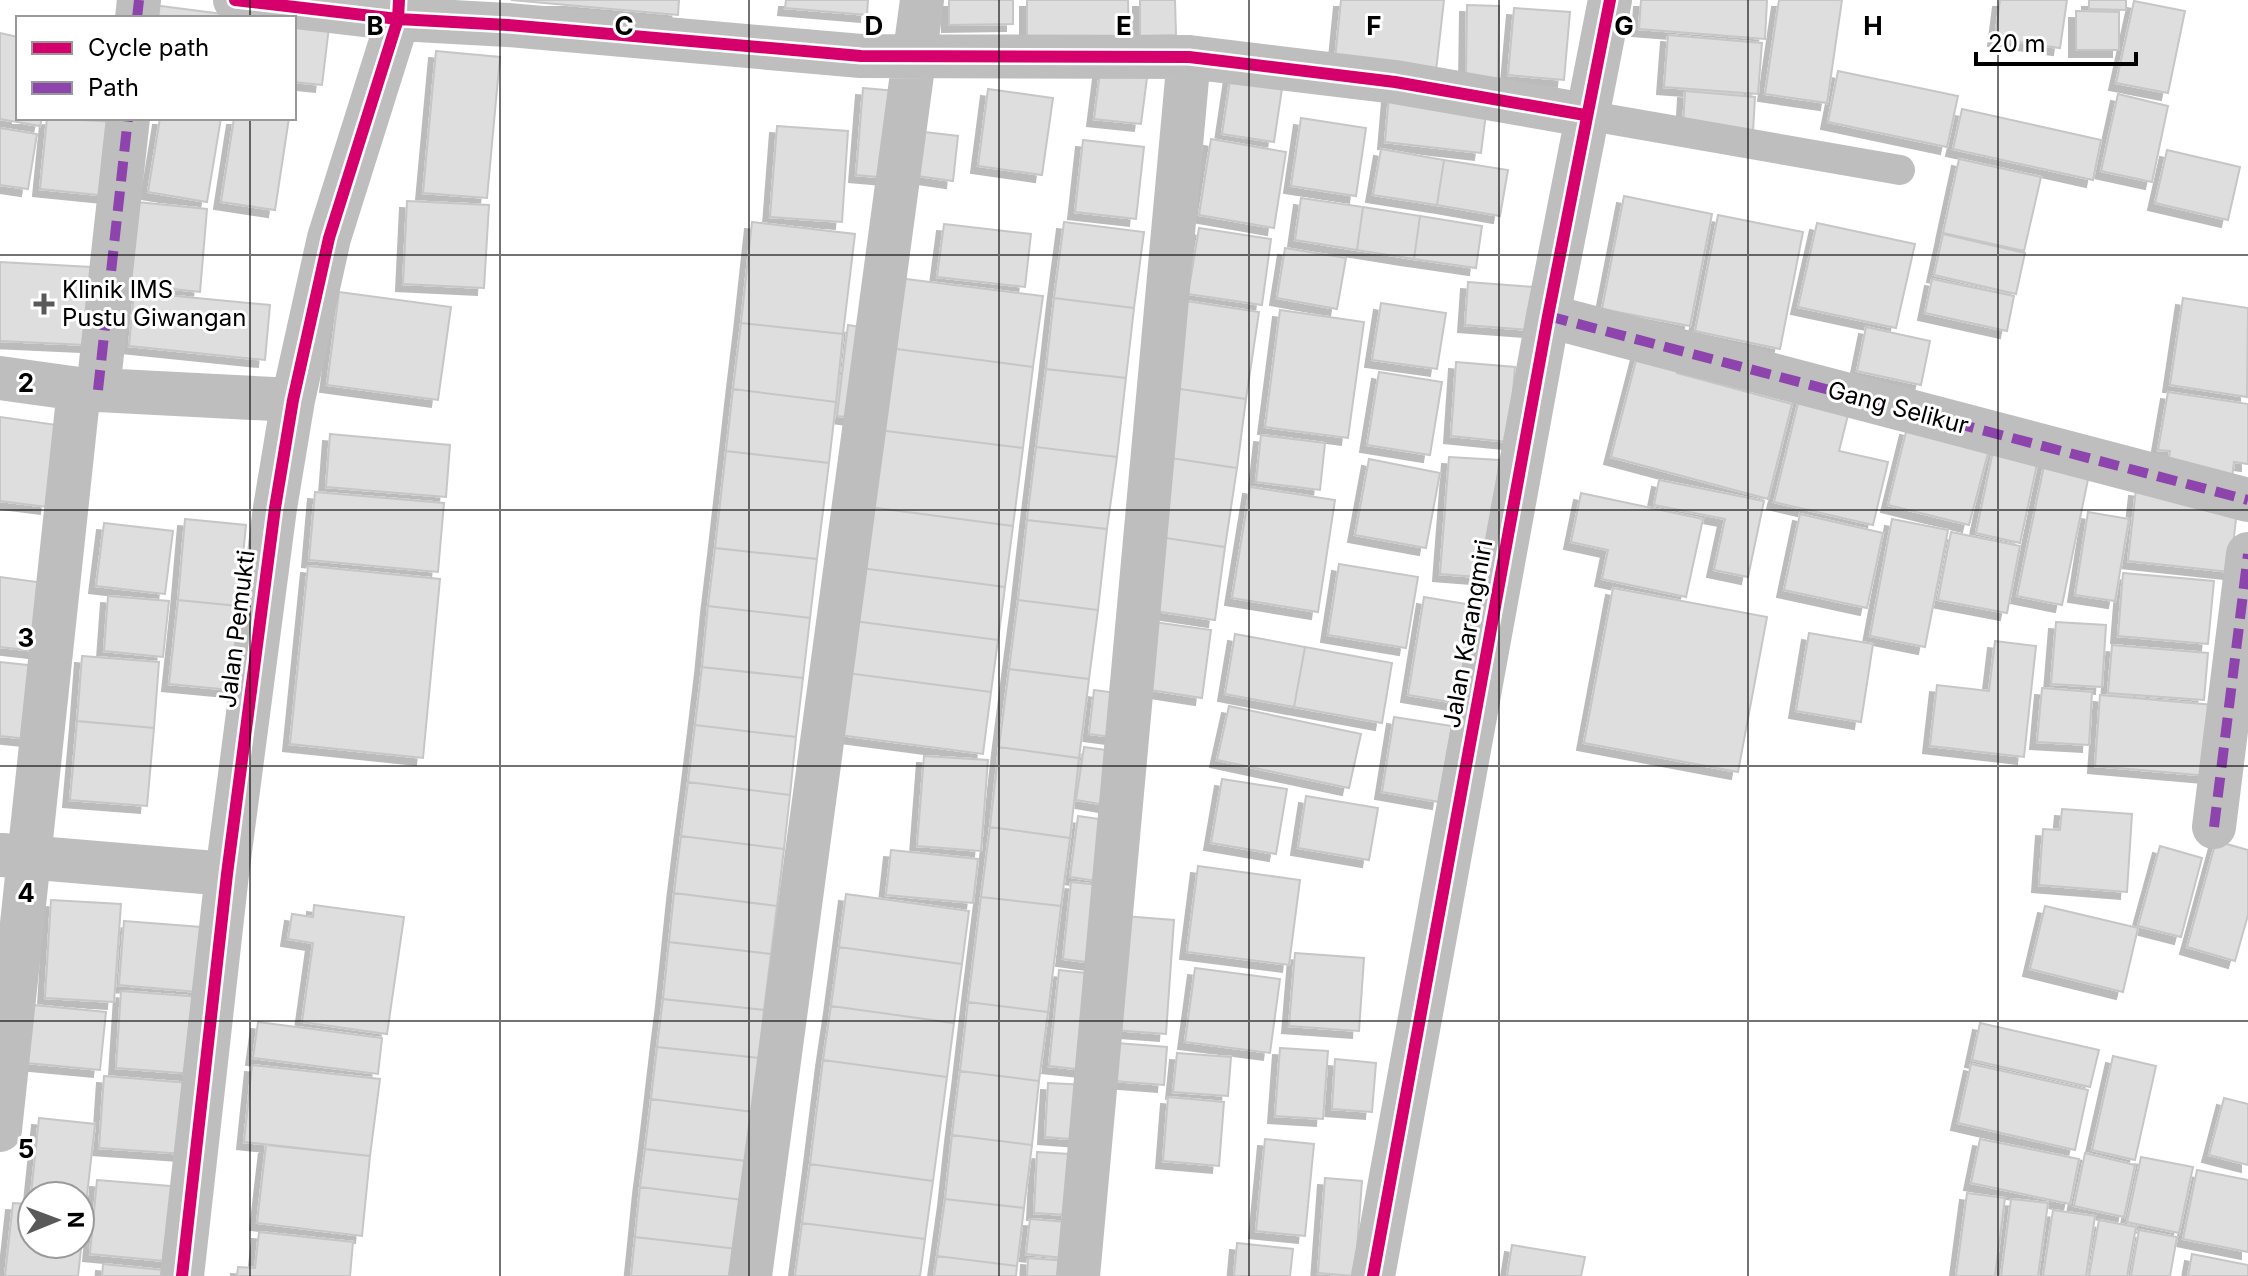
<svg xmlns="http://www.w3.org/2000/svg" width="2248" height="1276" font-family="Inter,sans-serif">
	<style>
		.building { fill: #dedede; stroke: #c6c6c6; stroke-width: 2; fill-rule: evenodd; filter: url(#shadow) }
		.lines { fill: none; stroke-linecap: round; stroke-linejoin: round }
		.lane { stroke: #bebebe; stroke-width: 30 }
		.street { stroke: #bebebe; stroke-width: 44 }
		.quiet { stroke: #8e44ad; stroke-width: 10; stroke-dasharray: 20 10; stroke-linecap: butt }
		.cycleway-casing { stroke: #fff; stroke-width: 17 }
		.cycleway { stroke: #d6006c; stroke-width: 12 }
		.grid { fill: none; stroke: #000; stroke-width: 2; stroke-opacity: 0.55 }
		.poi-dot { fill: #595959; stroke: #fff; stroke-width: 3 }
		.labels { text-anchor: middle; stroke-width: 6; stroke-linejoin: round; paint-order: stroke }
		.poi-label { font-size: 24px; fill: #000; stroke: #fff; text-anchor: start }
		.street-label { font-size: 24px; fill: #000; stroke: #fff }
		.grid-label { font-size: 26px; text-anchor: middle; font-weight: bold; fill: #000; stroke: #fff; stroke-width: 6; stroke-linejoin: round; paint-order: stroke }
	</style>
	<defs>
		<filter id="shadow"><feDropShadow dx="-7" dy="7" stdDeviation="0" flood-color="#0004"/></filter>
	</defs>
	<rect width="100%" height="100%" fill="#fff"/>
	<path class="building" d="M511 0H679L678 15Z
		M786 0H868L867 15 785 8Z
		M949 0H1013V24L949 25Z
		M1027 0H1128L1129 36 1027 38Z
		M1140 0H1175L1176 35 1140 36Z
		M1341 0H1444L1436 71 1335 60Z
		M1641 0H1767L1765 39 1639 29Z
		M1779 0H1842L1827 103 1765 94Z
		M2000 0H2067L2060 48 1995 39Z
		M2089 0H2126V10L2089 9Z
		M2134 1 2185 11 2168 93 2116 83Z
		M153 5 254 18H151Z
		M1467 5 1499 6 1498 78 1466 77Z
		M1514 8 1570 12 1564 80 1508 75Z
		M2076 11 2119 12V50H2076Z
		M294 23 329 27 322 85 294 82Z
		M0 33 18 37V118H42L40 126 0 119Z
		M1668 35 1762 43 1758 94 1664 87Z
		M436 51 500 57 487 198 423 193Z
		M1101 64 1148 70 1141 124 1094 119Z
		M1232 67 1284 75 1274 142 1222 134Z
		M1838 71 1958 96 1947 147 1828 122Z
		M863 88 896 91 889 178 856 175Z
		M988 89 1053 98 1042 175 978 166Z
		M1685 91 1755 97 1753 132 1683 127Z
		M2118 94 2168 106 2152 182 2101 171Z
		M1389 95 1487 106 1481 153 1385 142Z
		M1962 109 2101 140 2093 180 1953 149Z
		M47 118 116 122 108 196 40 189Z
		M160 118H221L207 202 148 192Z
		M234 118H289L275 210 221 202Z
		M1301 118 1366 128 1356 196 1291 186Z
		M777 126 848 131 842 222 770 217Z
		M0 128 37 134 28 189 0 185Z
		M916 131 958 136 953 181 910 175Z
		M1211 139 1286 152 1274 228 1199 215Z
		M1083 140 1144 147 1136 219 1075 212Z
		M1381 149 1444 160 1437 205 1373 195Z
		M2167 150 2240 167 2228 220 2155 203Z
		M1959 159 2041 177 2024 251 1943 233Z
		M1444 160 1508 170 1500 216 1437 205Z
		M1624 196 1712 214 1690 326 1602 309Z
		M1301 198 1363 207 1357 250 1295 240Z
		M127 201 207 209 200 292 119 283Z
		M407 201 489 205 484 288 403 284Z
		M1363 207 1420 216 1414 259 1357 250Z
		M1718 215 1803 232 1780 349 1695 331Z
		M1420 216 1482 226 1476 268 1414 259Z
		M752 222 855 234 843 334 741 323Z
		M1064 222 1144 232 1134 308 1054 298Z
		M1817 223 1915 244 1896 328 1798 307Z
		M944 224 1031 234 1025 287 937 277Z
		M1199 228 1271 239 1262 305 1188 294Z
		M1943 234 2025 253 2016 294 1934 275Z
		M1285 248 1346 258 1337 309 1277 298Z
		M0 262 91 267 87 345 0 341Z
		M898 278 1043 296 1033 367 889 348Z
		M1932 279 2014 296 2007 331 1925 313Z
		M1468 282 1533 287 1530 330 1465 325Z
		M134 292 270 305 265 360 129 346Z
		M339 292 451 307 438 400 327 385Z
		M1054 298 1134 308 1126 378 1046 369Z
		M2183 298 2248 308 2247 397 2170 385Z
		M1186 301 1259 312 1246 399 1174 388Z
		M1381 303 1446 313 1437 369 1372 360Z
		M1280 310 1364 322 1348 438 1265 427Z
		M741 323 843 334 836 402 733 389Z
		M848 325 873 329 862 419 837 416Z
		M1866 327 1930 341 1921 385 1857 371Z
		M1640 345 1682 356 1677 373 1792 404 1768 499 1611 457Z
		M889 348 1033 367 1023 448 878 430Z
		M1456 362 1515 367 1509 442 1451 436Z
		M1046 369 1126 378 1117 457 1036 447Z
		M1379 372 1442 382 1430 455 1367 445Z
		M1802 387 1852 399 1839 451 1888 462 1873 525 1774 502Z
		M1174 388 1246 399 1237 468 1164 457Z
		M733 389 836 402 829 463 726 451Z
		M2168 392 2248 404V464L2234 462 2231 485 2166 474 2170 451 2158 450Z
		M0 417 57 425 47 507 0 501Z
		M1907 428 1989 449 1969 525 1888 505Z
		M878 430 1023 448 1013 526 869 507Z
		M330 434 450 445 446 497 326 487Z
		M1261 435 1325 443 1320 490 1256 482Z
		M1994 446 2039 455 2020 543 1976 533Z
		M1036 447 1117 457 1107 529 1027 520Z
		M726 451 829 463 817 559 715 548Z
		M2046 456 2091 465 2062 605 2017 596Z
		M1164 457 1237 468 1225 547 1153 536Z
		M1449 457 1499 460 1490 578 1440 574Z
		M1369 459 1440 473 1426 548 1355 535Z
		M1659 480 1764 501 1748 577 1714 570 1725 519 1654 505Z
		M1250 487 1335 500 1318 612 1232 598Z
		M2136 489 2238 501 2230 572 2128 561Z
		M315 492 444 503 438 572 309 560Z
		M1581 493 1703 519 1686 597 1602 579 1608 550 1571 542Z
		M869 507 1013 526 1005 587 861 568Z
		M2088 512 2129 519 2115 601 2075 595Z
		M1800 514 1883 533 1867 608 1784 590Z
		M185 519 246 525 238 606 178 600Z
		M1892 519 1948 530 1925 647 1870 636Z
		M1027 520 1107 529 1098 610 1018 600Z
		M104 523 173 531 165 594 96 586Z
		M1951 532 2020 546 2007 613 1938 600Z
		M1153 536 1225 547 1215 620 1141 609Z
		M715 548 817 559 810 618 708 606Z
		M1339 564 1418 577 1406 648 1328 635Z
		M308 566 440 579 423 758 290 744Z
		M861 568 1005 587 998 640 854 621Z
		M2123 573 2214 581 2208 644 2118 636Z
		M0 577 52 584 43 652 0 647Z
		M1613 588 1767 617 1738 772 1584 743Z
		M108 596 169 601 163 657 104 651Z
		M1424 597 1484 607 1468 705 1408 695Z
		M178 600 238 606 231 690 169 684Z
		M1018 600 1098 610 1089 679 1009 669Z
		M708 606 810 618 803 678 702 667Z
		M854 621 998 640 991 692 847 673Z
		M1147 621 1211 630 1202 698 1138 688Z
		M2056 622 2106 625 2102 687 2051 684Z
		M1809 633 1873 644 1861 722 1796 711Z
		M1235 634 1305 647 1294 707 1225 694Z
		M1995 641 2036 646 2024 757 1930 746 1937 685 1989 691Z
		M2112 645 2208 653 2204 700 2108 693Z
		M1305 647 1392 663 1382 723 1294 707Z
		M82 656 159 662 154 728 77 721Z
		M0 662 46 667 38 740 0 736Z
		M702 667 803 678 796 737 695 725Z
		M1009 669 1089 679 1079 758 999 747Z
		M847 673 991 692 983 754 839 735Z
		M2042 688 2092 692 2089 745 2037 742Z
		M1094 690 1125 694 1120 738 1089 734Z
		M2100 695 2214 705 2209 776 2095 766Z
		M1229 706 1361 734 1349 788 1217 760Z
		M1394 717 1452 726 1439 802 1382 792Z
		M77 721 154 728 147 806 70 800Z
		M695 725 796 737 790 795 688 782Z
		M999 747 1079 758 1070 838 990 827Z
		M1084 747 1121 752 1112 806 1076 800Z
		M924 756 988 760 981 851 917 846Z
		M1222 779 1287 789 1276 854 1211 843Z
		M688 782 790 795 784 849 681 836Z
		M1306 796 1378 808 1369 860 1298 848Z
		M2062 809 2132 814 2127 892 2039 885 2043 829 2060 830Z
		M1078 816 1113 821 1104 882 1070 877Z
		M990 827 1070 838 1061 906 981 897Z
		M681 836 784 849 777 906 674 893Z
		M2216 841 2248 850V915L2235 961 2187 947Z
		M2160 846 2202 858 2181 937 2138 926Z
		M891 850 978 859 973 903 886 895Z
		M1198 866 1300 880 1289 965 1187 952Z
		M1071 882 1109 886 1101 964 1063 959Z
		M674 893 777 906 771 954 669 942Z
		M846 894 969 911 962 964 839 947Z
		M981 897 1061 906 1048 1012 968 1002Z
		M51 900 121 904 114 1002 45 998Z
		M314 905 404 917 387 1034 302 1022 313 943 288 939 292 914 313 917Z
		M2045 906 2138 928 2123 992 2030 969Z
		M1123 916 1174 920 1166 1034 1114 1030Z
		M124 921 214 928 209 993 119 985Z
		M669 942 771 954 764 1010 663 999Z
		M839 947 962 964 954 1023 831 1006Z
		M1295 953 1364 958 1359 1031 1289 1026Z
		M1195 968 1280 979 1270 1053 1185 1042Z
		M1059 970 1095 974 1085 1070 1049 1066Z
		M121 991 201 997 194 1074 116 1068Z
		M663 999 764 1010 759 1058 657 1047Z
		M968 1002 1048 1012 1039 1081 960 1071Z
		M33 1005 106 1012 100 1070 27 1063Z
		M831 1006 954 1023 947 1077 823 1060Z
		M258 1022 382 1038 378 1074 253 1058Z
		M1980 1023 2099 1050 2090 1087 1972 1060Z
		M1117 1043 1167 1047 1164 1085 1114 1081Z
		M657 1047 759 1058 753 1112 651 1099Z
		M1280 1048 1328 1051 1323 1119 1275 1116Z
		M1177 1053 1231 1057 1228 1096 1173 1092Z
		M2113 1056 2156 1066 2135 1160 2092 1150Z
		M1335 1059 1376 1063 1372 1112 1332 1109Z
		M823 1060 947 1077 933 1181 810 1164Z
		M1971 1064 2088 1090 2075 1150 1958 1123Z
		M252 1065 380 1079 370 1156 244 1142Z
		M960 1071 1039 1081 1032 1145 952 1135Z
		M104 1076 190 1083 185 1154 99 1148Z
		M1048 1083 1088 1085 1083 1140 1045 1137Z
		M1168 1097 1224 1102 1219 1166 1163 1161Z
		M2224 1098 2248 1104V1165L2209 1155Z
		M651 1099 753 1112 747 1161 645 1149Z
		M39 1118 95 1124 78 1276H5L13 1203 30 1204ZM32 1196H80V1244H32Z
		M952 1135 1032 1145 1024 1208 945 1199Z
		M1265 1139 1314 1144 1305 1236 1256 1231Z
		M1980 1139 2079 1159 2070 1204 1971 1183Z
		M266 1145 370 1156 362 1236 257 1223Z
		M645 1149 747 1161 743 1200 640 1187Z
		M1037 1152 1070 1154 1067 1215 1034 1213Z
		M2085 1153 2135 1165 2124 1217 2074 1206Z
		M2141 1157 2193 1167 2179 1233 2127 1222Z
		M810 1164 933 1181 925 1239 802 1223Z
		M2197 1170 2248 1180V1252L2183 1239Z
		M1325 1178 1362 1181 1355 1276 1318 1273Z
		M97 1180 182 1187 175 1262 90 1254Z
		M640 1187 743 1200 737 1249 635 1237Z
		M1967 1193 2005 1198 1995 1276H1956Z
		M945 1199 1024 1208 1017 1266 937 1256Z
		M2011 1199 2048 1203 2038 1276H2001Z
		M2053 1210 2095 1216 2086 1276H2043Z
		M1030 1219 1067 1222 1064 1258 1026 1254Z
		M2099 1220 2136 1227 2127 1276H2089Z
		M802 1223 925 1239 920 1276H795Z
		M2139 1230 2177 1237 2170 1276H2131Z
		M259 1232 353 1242 350 1276H237L238 1267 255 1268Z
		M635 1237 737 1249 734 1276H631Z
		M1237 1243 1293 1249 1290 1276H1234Z
		M1512 1245 1585 1257 1581 1276H1507Z
		M2192 1254 2248 1265V1276H2188Z
		M937 1256 1017 1266 1016 1276H934Z
		M1028 1258 1068 1261 1067 1276H1027Z
		M103 1264 172 1271 171 1276H102Z"/>
	<g class="lines">
		<path class="lane" d="M1585 115 1900 170"/>
		<path class="street" d="M235 0 398 19 508 25 861 56 1189 57 1395 82 1585 115
			M137 18 139 0
			M1548 316 2248 500
			M0 378 79 389 293 400
			M98 390 128 118
			M2214 827 2248 554
			M2 855 227 874
			M0 1130 79 389
			M182 1276 227 874 275 508 293 400 329 238 398 19 399 0
			M750 1276 922 0
			M1078 1276 1189 57
			M1373 1276 1548 316 1610 0"/>
		<path class="quiet" d="M137 18 139 0
			M1548 316 2248 500
			M98 390 128 118
			M2214 827 2248 554"/>
		<g class="cycleway-casing">
			<path id="cycleway" d="M235 0 398 19 508 25 861 56 1189 57 1395 82 1585 115
				M182 1276 227 874 275 508 293 400 329 238 398 19 399 0
				M1373 1276 1548 316 1610 0"/>
		</g>
		<use href="#cycleway" class="cycleway"/>
	</g>
	<path class="grid" d="M250 0V18M500 0V1276M749 0V1276M999 0V1276M1249 0V1276M1499 0V1276M1748 0V1276M1998 0V1276M250 118V1276M0 255H2248M0 510H2248M0 766H2248M0 1021H2248"/>
	<path class="poi-dot" d="M40 292h8v8h8v8h-8v8h-8v-8h-8v-8h8z"/>
	<g class="labels">
		<g class="poi-label">
			<text x="62" y="298">Klinik IMS<tspan x="62" dy="28">Pustu Giwangan</tspan></text>
		</g>
		<g class="street-label">
			<text transform="translate(1898 408) rotate(15)" y="8">Gang Selikur</text>
			<text transform="translate(237 629) rotate(-83)" y="8">Jalan Pemukti</text>
			<text transform="translate(1468 634) rotate(-80)" y="8">Jalan Karangmiri</text>
		</g>
	</g>
	<g class="grid-label">
		<text x="375" y="35">B</text>
		<text x="624" y="35">C</text>
		<text x="874" y="35">D</text>
		<text x="1124" y="35">E</text>
		<text x="1374" y="35">F</text>
		<text x="1624" y="35">G</text>
		<text x="1873" y="35">H</text>
		<text x="26" y="392">2</text>
		<text x="26" y="647">3</text>
		<text x="26" y="902">4</text>
		<text x="26" y="1158">5</text>
	</g>
	<rect x="16" y="16" width="280" height="104" fill="#ffffff" stroke="#999999" stroke-width="2"/>
	<rect x="32" y="42" width="40" height="12" fill="#d6006c" stroke="#999999" stroke-width="2"/>
	<text x="88" y="56" font-size="24" fill="#000000">Cycle path</text>
	<rect x="32" y="82" width="40" height="12" fill="#8e44ad" stroke="#999999" stroke-width="2"/>
	<text x="88" y="96" font-size="24" fill="#000000">Path</text>
	<g transform="translate(56 1220) rotate(89)"><circle r="38" fill="#ffffff" stroke="#999999" stroke-width="2"/>
	<path d="M0-6L14 30L0 20L-14 30Z" fill="#595959"/>
	<text y="-12" font-size="22" font-weight="bold" text-anchor="middle" fill="#000000">N</text>
	</g>
	<path d="M1976 52v12h160v-12" fill="none" stroke="#000000" stroke-width="4"/>
	<text x="1988" y="52" font-size="24" fill="#000000" stroke="#ffffff" stroke-width="6" paint-order="stroke">20 m</text>
</svg>
